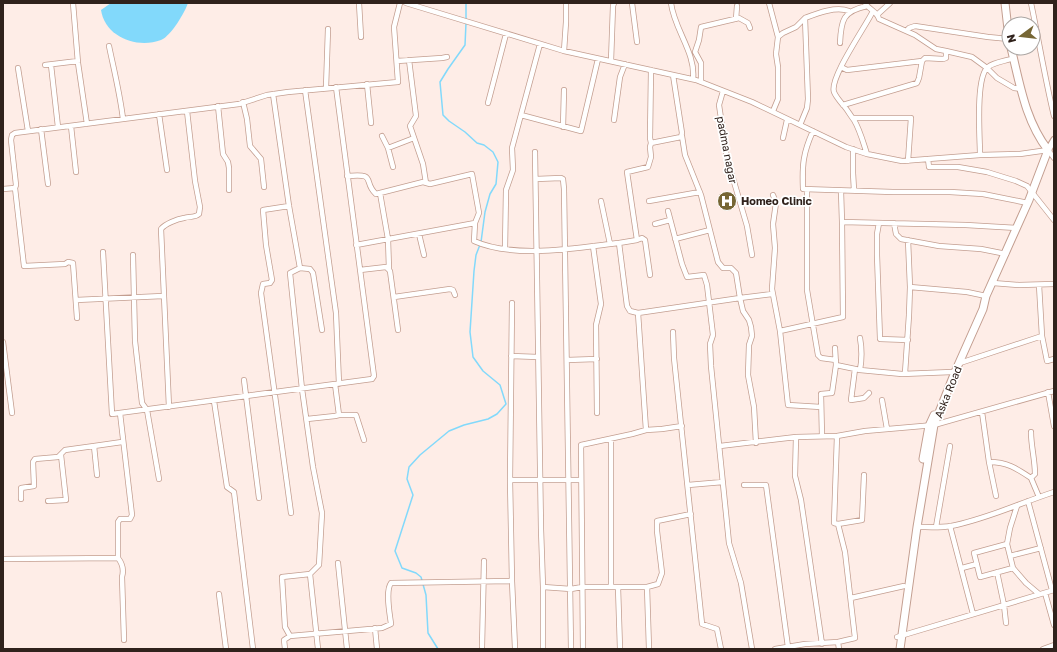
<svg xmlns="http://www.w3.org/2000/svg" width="1057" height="652" font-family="'Golos Text',sans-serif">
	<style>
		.water { fill: #82d9fb }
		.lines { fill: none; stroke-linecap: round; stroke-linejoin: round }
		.stream { stroke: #82d9fb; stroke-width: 1.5 }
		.minor-casing { stroke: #c39e90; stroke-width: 6 }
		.major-casing { stroke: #c39e90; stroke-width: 8 }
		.highway-casing { stroke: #c39e90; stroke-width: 9 }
		.minor { stroke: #fff; stroke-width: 4.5 }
		.major { stroke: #fff; stroke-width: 5.5 }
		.highway { stroke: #fff; stroke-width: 7 }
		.labels { text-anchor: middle; stroke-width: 3.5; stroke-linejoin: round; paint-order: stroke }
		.street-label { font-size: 11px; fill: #30221c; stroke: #fff }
		.poi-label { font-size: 11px; font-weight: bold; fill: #30221c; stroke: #fff; text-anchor: start }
	</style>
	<rect width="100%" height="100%" fill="#feede7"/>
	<path class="water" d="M111 3H188C185 12 171 36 161 40 137 49 105 37 101 10Z"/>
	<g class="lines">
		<path class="stream" d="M466 19V3
			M438 649 428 633 426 595 421 577 416 573 402 568 395 551 413 495 407 479 409 467 420 455 449 431 464 425 488 419 497 414 506 404 500 385 483 371 473 357 470 332 474 271 476 255 481 242 485 212 490 194 496 184 498 162 493 152 484 145 477 143 465 132 449 121 443 115 440 82 448 69 465 45 466 23"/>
		<g class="minor-casing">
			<path id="minor" d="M73 3 78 63 87 124
				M359 3 361 37
				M406 3 564 51 696 80 752 102 846 147 867 154 902 161 980 155 1020 154 1048 150 1054 158
				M632 3 637 42
				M671 3C674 29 696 53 693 79
				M769 3 778 37
				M1031 3C1039 41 1045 79 1054 116
				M878 14 890 3
				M736 19 737 6
				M906 31 909 28 915 26 988 37 1009 39
				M840 43C841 20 843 11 867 6
				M109 46C114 70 120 94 123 119
				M564 51 566 22V3
				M946 51 972 57 987 68 997 78 1014 88 1021 89
				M409 60 416 116 410 126 423 164 426 183
				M397 61 442 58 447 57
				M611 61 613 6 614 3
				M45 65 78 61
				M51 65 58 127
				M841 67 847 70 922 61
				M18 68 28 131
				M651 70 650 138 651 143
				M701 82V63L695 52 699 40 701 27 739 18 748 23 750 28
				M367 84 371 123
				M326 88 328 29
				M305 90 336 313 339 384
				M723 91 719 105 727 158 747 226 752 255
				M273 94 289 206 300 268
				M243 102 247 119 250 146 261 159 264 187
				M488 103 506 34
				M843 105 917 83 919 78 922 61 925 58 943 59 946 58V51L936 49 915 35 879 19C877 11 869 10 865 3
				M218 106 223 154 228 162 229 168V190
				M773 111 778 99V67L776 54 778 37 783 33 796 27 805 18
				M159 114 167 170
				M521 115 581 131 598 59
				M853 118H911L908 161
				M614 120 620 77 625 64
				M800 125 807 108 808 99 805 18C818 13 836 6 849 11
				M71 126 76 172
				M563 127 564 90
				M41 129 48 184
				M813 131C803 153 802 165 803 189L893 192H950L983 194 1028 203
				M382 136 388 148 393 167
				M783 138 787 120
				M388 148 414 138
				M853 149V173L854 190
				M535 152 541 529 543 587 571 589 582 587H647L658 584 662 573 657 531V521L691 514
				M867 154C863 142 860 130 854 120 850 115 847 109 843 105 840 101 836 97 834 92 829 78 866 26 873 11
				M980 155C980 139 975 77 988 67 994 62 1006 61 1014 58
				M928 159 929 167H958L987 172 1016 181 1027 186 1054 220
				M347 176C378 173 362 181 376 194L423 182 430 184 472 174 479 213 475 223 474 241C514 259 576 248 619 243
				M536 179 561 178 563 179 564 189 571 649
				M15 188 24 266 65 264 68 262 73 263 77 318
				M3 189 15 188 16 185 11 140 12 135 15 133 239 104 267 95 288 92 398 82 394 27 400 3
				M807 190V290L818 355 821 358 836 360
				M841 191 842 222 966 225 1017 228
				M380 193 388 239 389 269
				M773 195 776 203 773 224 775 248 772 289 780 331 788 405 821 407
				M601 201 610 244
				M649 201 700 192
				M289 206 263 210 266 245 272 280 270 283 263 284 261 293 291 513
				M668 211 682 264 687 277 704 275 707 285 713 335 710 344 711 366 729 543 741 583 752 649
				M879 223 877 234V255L880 339 908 340
				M894 223 896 234 901 239 939 246 981 249 1006 254
				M655 224 670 220
				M419 234 424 255
				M675 239 710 230
				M637 240 642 238 645 240 650 275
				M908 240 910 287 967 292 986 296
				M356 245 475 223
				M593 246 601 304 596 325 597 413
				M505 249 506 190 513 170 512 148 540 44
				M103 252 112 414 372 379 374 376 336 87
				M133 255 135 341 142 403 147 410 159 479
				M360 270 386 267 390 271 398 330
				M993 283 1019 285 1054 284
				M1039 285 1042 336 1047 361 1054 359
				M394 297 450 289 453 290 455 295
				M76 300 163 296
				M638 313 630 311 627 306 619 243 637 240 627 172 648 167 651 157 650 147 651 143 681 137 682 133 673 75
				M780 331 843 317 842 222
				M673 332 674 358 702 624 717 629 721 649
				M3 342 12 413
				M511 356 538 357
				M567 360 597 359
				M960 363 1042 336
				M836 365 860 370 902 374 952 372
				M855 369 851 400 864 398 869 393
				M860 370C862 359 862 349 860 338
				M905 373 909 315 910 287
				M244 380 259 498
				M335 384 339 415
				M1048 392 1054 426
				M882 400 887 429
				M214 401 227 487 234 492 253 649
				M169 407 161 229C165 224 177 219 184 218 189 216 195 218 199 214L200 207 195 181 187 111
				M982 412 989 462C1007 462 1016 468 1031 478
				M120 413 132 515 130 519H120L118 522V558C122 563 124 570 122 577L124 640
				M307 419 335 416 339 415H356L364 440
				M646 430 638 313 740 298 736 273 731 268H723L718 262 701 195 685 155 682 136
				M1031 432C1031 446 1035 460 1035 474L1031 478 1039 497
				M822 436 821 394 832 393 836 365 835 348
				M837 436 834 523 838 524 862 520 864 475
				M796 437 795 476 801 500 822 644
				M611 439V586
				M756 443 754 407 748 375 749 345 752 336 751 327 749 320 743 311 740 298 772 294
				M720 446 796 437 837 436 865 431 934 425 1054 391
				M989 462 996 496
				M97 475 94 446 122 442
				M510 480 512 303
				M688 485 723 482
				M744 485H766L788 647
				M21 499V488L34 486 33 462 35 459 58 457 65 450 94 446
				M48 501 66 500 61 455
				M1028 501 1052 590
				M1017 506 1010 528 1007 544 1013 568 1026 583 1039 594
				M950 526 973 614
				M917 527C928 527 940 528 951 526 987 519 1020 503 1054 492
				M936 527 950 446
				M1007 544 974 553 980 577 1013 568
				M1010 556 1041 548
				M3 559 118 558
				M338 563 347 649
				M962 568 977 564
				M997 572 1004 605 1006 623
				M310 574 318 649
				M512 581 515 648
				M618 587 620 649
				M647 587 649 649
				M1045 593 1054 625
				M219 594 226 649
				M851 598 904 586
				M375 628 377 649
				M290 636 285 627 282 577 310 574 319 565 322 513 313 467 302 389 290 273 300 268 310 269 313 273 322 330
				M897 637 1054 590
				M838 642 839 649
				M482 647 484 561
				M285 649 284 640 290 636 382 628 391 624C390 615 385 591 391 583L512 581 510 480H581
				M543 649V587
				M583 649 581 445 632 434 646 430 662 429 682 426
				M775 649 805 644 838 642 855 638 845 552 838 524
				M1043 649 1054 645"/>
		</g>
		<g class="major-casing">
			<path id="major" d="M1048 150 1054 140"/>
		</g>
		<g class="highway-casing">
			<path id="highway" d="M1005 3 1009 38
				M923 459 929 426 934 415
				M900 649 917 527 934 425 955 372 983 309 986 296 1029 200 1048 150C1025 120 1020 84 1011 48"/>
		</g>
		<use href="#minor" class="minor"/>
		<use href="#major" class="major"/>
		<use href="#highway" class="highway"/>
	</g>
	<defs>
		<g id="hospital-disc" transform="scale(1)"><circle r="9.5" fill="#766634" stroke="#fff"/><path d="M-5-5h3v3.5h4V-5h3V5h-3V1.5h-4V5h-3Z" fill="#fff"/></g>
	</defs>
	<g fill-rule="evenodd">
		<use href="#hospital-disc" x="727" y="201"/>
	</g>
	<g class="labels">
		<g class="street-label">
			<text transform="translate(727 150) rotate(79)" y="4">padma nagar</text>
			<text transform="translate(948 392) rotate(-68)" y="4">Aska Road</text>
		</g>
		<g class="poi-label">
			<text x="741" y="205">Homeo Clinic</text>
		</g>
	</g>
	<rect width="1057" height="652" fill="none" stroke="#30221c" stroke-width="8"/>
	<g transform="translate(1021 36) rotate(255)"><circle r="19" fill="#ffffff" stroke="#aca7a4"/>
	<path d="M0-3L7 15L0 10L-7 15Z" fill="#766634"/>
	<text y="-6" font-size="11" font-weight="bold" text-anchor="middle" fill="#30221c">N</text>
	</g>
</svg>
